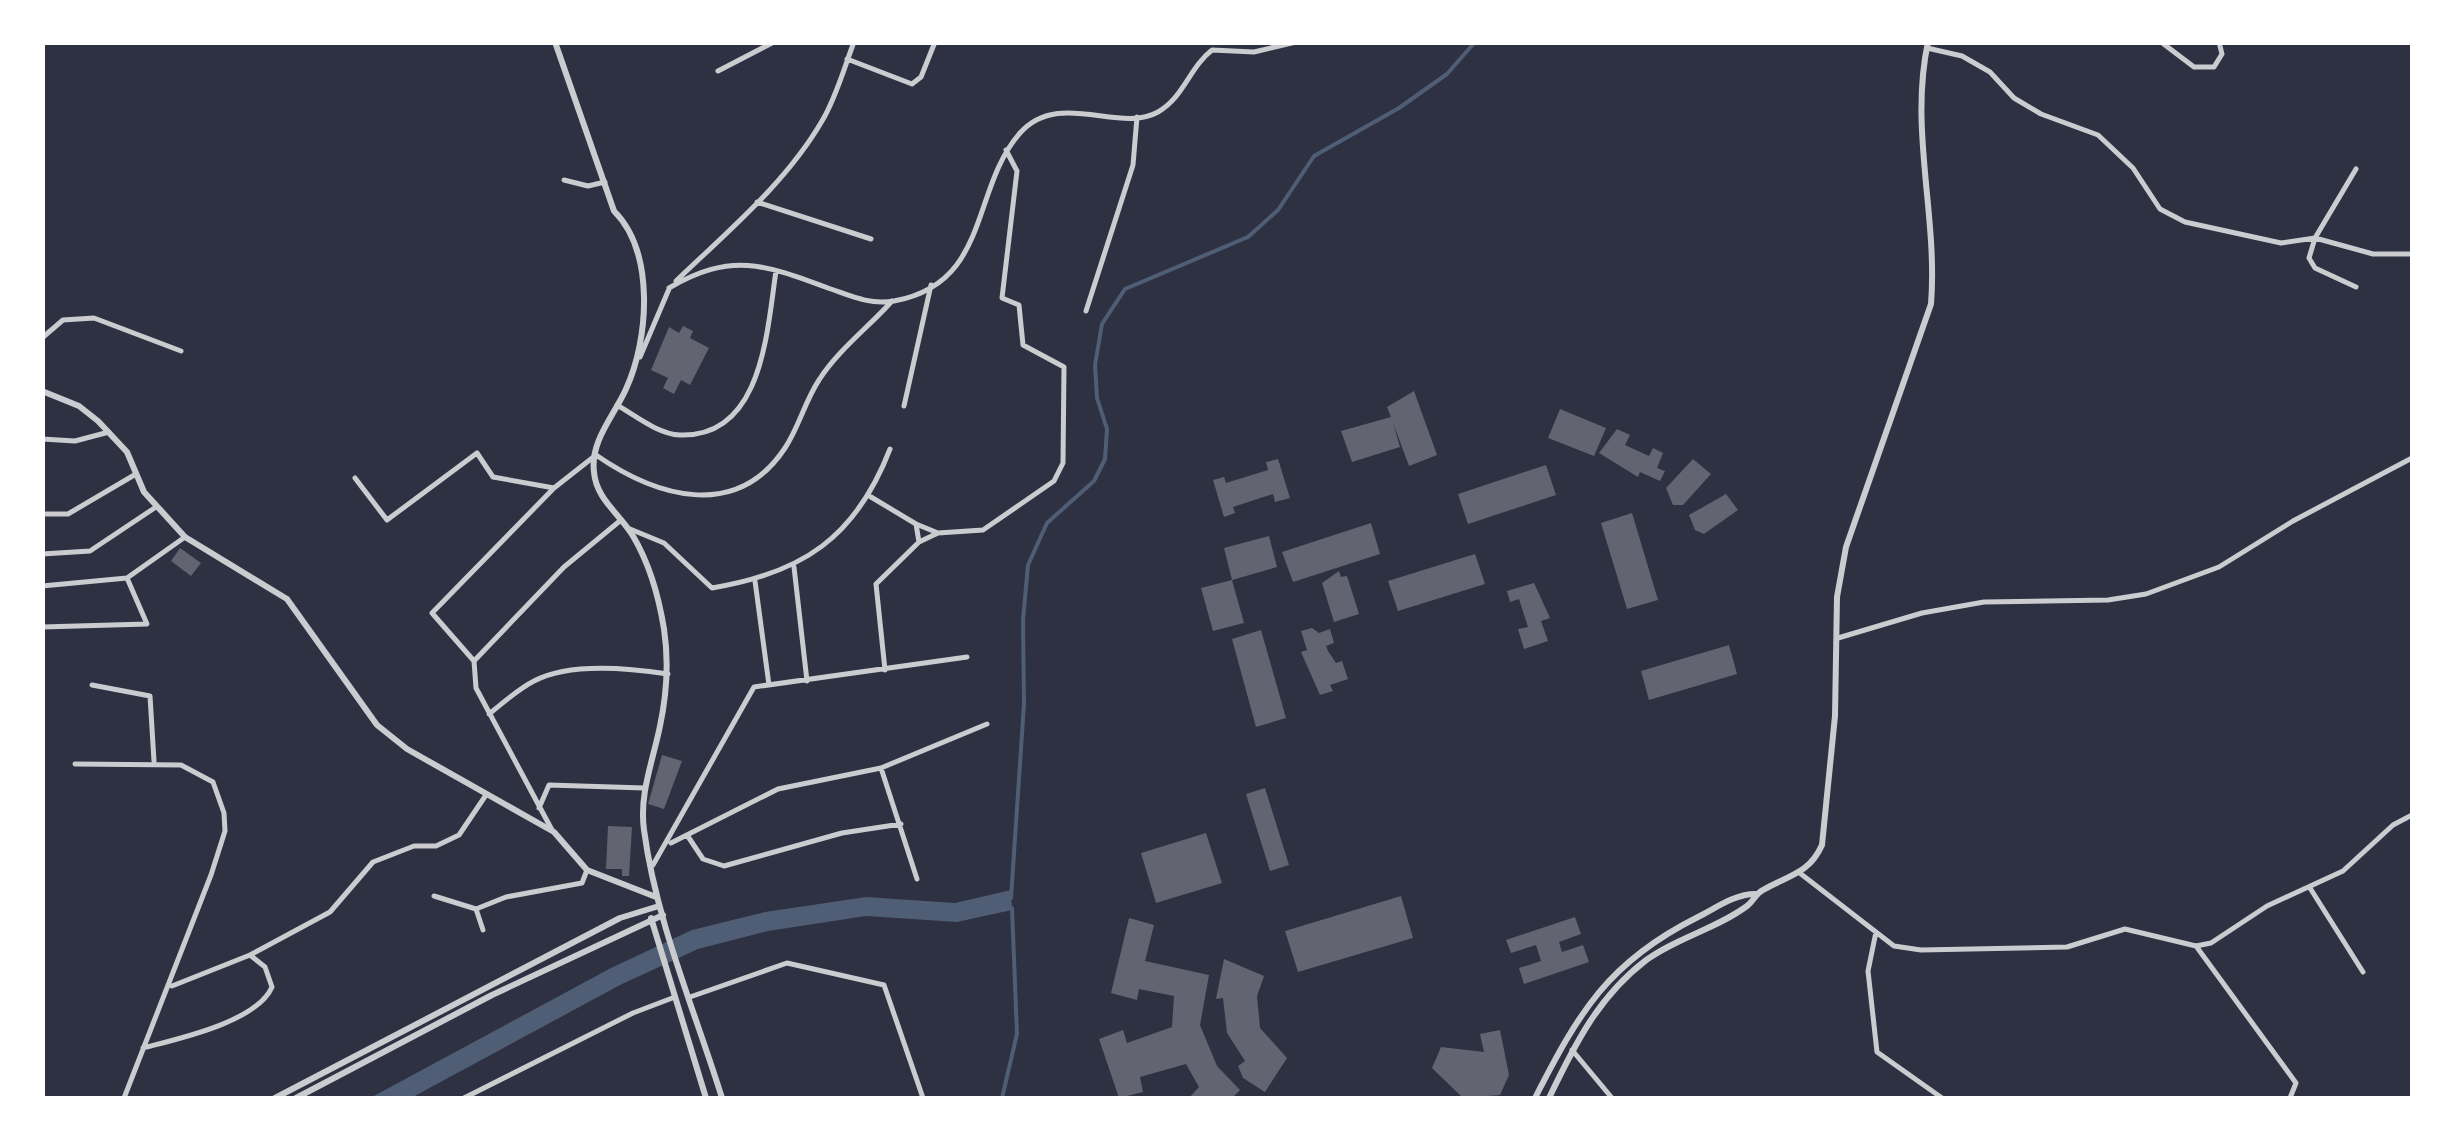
<svg xmlns="http://www.w3.org/2000/svg" width="2455" height="1141" font-family="Commissioner,sans-serif">
	<style>
		.water { fill: #4f5d75 }
		.lines { fill: none; stroke-linecap: round; stroke-linejoin: round }
		.stream { stroke: #4f5d75; stroke-width: 4 }
		.building { fill: #626471 }
		.minor { stroke: #caccd0; stroke-width: 5 }
		.tertiary { stroke: #caccd0; stroke-width: 6 }
	</style>
	<rect width="100%" height="100%" fill="#2d3142"/>
	<path class="water" d="M1011 890 1012 910 957 922 866 916 768 931 698 949 620 985 411 1098H370L611 968 692 930 765 912 866 897 955 903Z"/>
	<g class="lines">
		<path class="stream" d="M1011 898 1024 704 1023 620 1028 565 1047 523 1094 481 1105 459 1107 429 1097 398 1095 365 1102 324 1125 289 1248 237 1278 210 1314 156 1399 108 1447 74 1475 42
			M1002 1098 1017 1034 1012 908"/>
	</g>
	<path class="building" d="M683 326 693 331 690 338 709 348 690 385 681 380 674 394 663 388 668 378 651 370 669 327 679 333Z
		M1414 391 1437 455 1409 466 1393 423 1400 447 1352 462 1341 431 1391 417 1387 407Z
		M1560 409 1606 428 1594 456 1548 438Z
		M1617 429 1630 435 1625 445 1649 456 1653 448 1663 453 1657 468 1665 471 1660 481 1640 472 1638 477 1599 453Z
		M1278 459 1290 498 1275 502 1273 494 1233 507 1235 513 1224 517 1213 480 1224 477 1226 483 1268 470 1266 462Z
		M1693 459 1711 474 1683 505H1673L1666 488Z
		M1546 465 1556 495 1468 524 1458 494Z
		M1726 494 1738 510 1704 534 1695 530 1689 515Z
		M1632 513 1658 600 1627 609 1601 523Z
		M1371 523 1380 554 1293 582 1282 552Z
		M1269 536 1277 567 1232 580 1244 623 1213 631 1201 588 1232 580 1224 548Z
		M180 548 201 563 191 576 171 561Z
		M1475 554 1485 584 1398 611 1388 581Z
		M1339 571 1341 577 1347 576 1359 614 1334 622 1322 583Z
		M1534 583 1550 618 1541 621 1548 641 1524 649 1518 629 1528 627 1519 599 1510 602 1507 591Z
		M1312 628 1319 633 1330 629 1334 643 1326 646 1328 651 1336 663 1342 661 1348 679 1330 685 1333 691 1320 695 1301 652 1307 650 1301 631Z
		M1261 630 1286 718 1256 727 1232 639Z
		M1729 645 1737 674 1649 700 1641 671Z
		M662 755 682 761 664 809 648 804Z
		M1265 788 1289 865 1270 871 1246 794Z
		M608 826 632 827 629 876H622V869H606Z
		M1206 833 1222 883 1156 903 1141 853Z
		M1401 896 1413 938 1298 972 1285 931Z
		M1575 917 1581 934 1559 942 1562 952 1583 945 1589 962 1524 984 1519 968 1541 961 1536 945 1511 953 1506 940Z
		M1129 918 1154 925 1145 961 1209 975 1200 1025 1217 1066 1240 1090 1232 1098H1189L1199 1087 1186 1064 1140 1077 1143 1092 1119 1098 1099 1039 1123 1030 1127 1043 1172 1027 1174 996 1139 989 1137 1000 1111 993Z
		M1224 959 1264 976 1257 996 1260 1028 1287 1058 1265 1092 1243 1078 1238 1066 1245 1061 1227 1033 1223 998 1216 999Z
		M1500 1030 1509 1075 1500 1095 1463 1098 1432 1068 1441 1047 1484 1052 1480 1034Z"/>
	<g class="lines">
		<path class="minor" d="M2161 42 2194 67H2214L2222 54 2219 42
			M1927 48 1962 56 1990 72 2014 98 2041 114 2098 135 2133 168 2160 209 2185 222 2281 243 2315 238 2373 254H2412
			M847 59 912 84 921 77 935 42
			M718 71 774 42
			M2356 169 2315 238 2309 258 2315 268 2356 287
			M564 180 588 186 605 182
			M757 202 871 239
			M676 281C727 232 786 183 822 121 836 98 844 68 854 42
			M669 288C731 252 764 264 828 288 851 296 869 305 894 301 991 283 970 190 1020 133 1059 89 1119 134 1158 112 1184 97 1189 68 1212 50L1254 52 1296 42
			M1086 311 1133 165 1137 117
			M42 338 63 320 94 318 181 351
			M640 357 669 289
			M617 405C636 416 658 434 680 435 763 438 767 330 776 271
			M904 406 931 285
			M42 439 75 441 109 432
			M355 478 387 520 477 453 493 477 554 488
			M871 497 916 524 919 542 876 584 885 670
			M42 514H68L136 474
			M916 524 938 533 983 530 1054 481 1063 463 1064 367 1023 345 1019 305 1002 298 1017 171 1006 150
			M630 529 664 543 712 588C803 573 856 537 890 449
			M919 542 938 533
			M42 554 90 551 156 507
			M794 567 807 681
			M755 581 769 685
			M42 586 127 578 185 537
			M42 627 147 624 127 578
			M1838 638 1922 613 1984 602 2108 600 2146 594 2219 567 2293 521 2412 458
			M474 661 432 613 554 488 596 455C655 496 736 522 785 448 799 427 805 401 819 380 838 350 869 327 892 301
			M92 685 150 696 154 761
			M489 714C503 703 518 689 534 681 569 662 629 668 668 674
			M75 764 181 765 213 782 224 813 225 831 211 875 124 1098
			M881 768 917 879
			M539 808 549 785 644 788
			M552 830 476 688 474 661 564 567 621 520
			M687 835 703 859 724 866 842 833 901 824
			M671 843 778 789 881 768 987 724
			M653 865 754 687 967 657
			M1801 874 1894 946 1921 950 2067 947 2125 929 2196 946 2211 943 2267 906 2343 871 2393 825 2412 815
			M2310 888 2363 972
			M434 896 476 909 506 897 582 883 587 870
			M476 909 483 930
			M1876 932 1868 971 1877 1052 1942 1098
			M2196 946 2296 1083 2290 1098
			M250 955 330 912 373 862 414 846H436L459 835 486 795
			M690 997 787 963 884 985 923 1098
			M143 1048C177 1039 257 1022 272 987L265 967 250 955 172 986
			M1572 1050 1612 1098
			M464 1098 633 1013 675 997"/>
		<path class="tertiary" d="M555 42 614 211C655 252 649 339 626 389 614 416 590 441 594 472 596 499 620 514 633 536 649 563 659 598 664 629 669 662 667 693 660 726 653 761 639 794 644 830 656 921 695 1011 722 1098
			M42 391 79 406 98 421 127 452 144 492 185 537 287 599 377 725 407 749 554 832 587 870 656 897
			M651 918 706 1098
			M275 1098 620 918 659 906
			M296 1098 492 995 663 915
			M1535 1098C1579 1012 1608 962 1698 917 1716 908 1735 894 1755 894
			M1549 1098C1574 1046 1598 997 1645 961 1676 938 1716 929 1747 906 1754 901 1755 894 1763 890 1789 875 1809 874 1822 845L1835 716 1837 597 1846 547 1931 304C1938 216 1909 130 1928 42"/>
	</g>
	<rect width="2455" height="1141" fill="none" stroke="#ffffff" stroke-width="90"/>
</svg>
